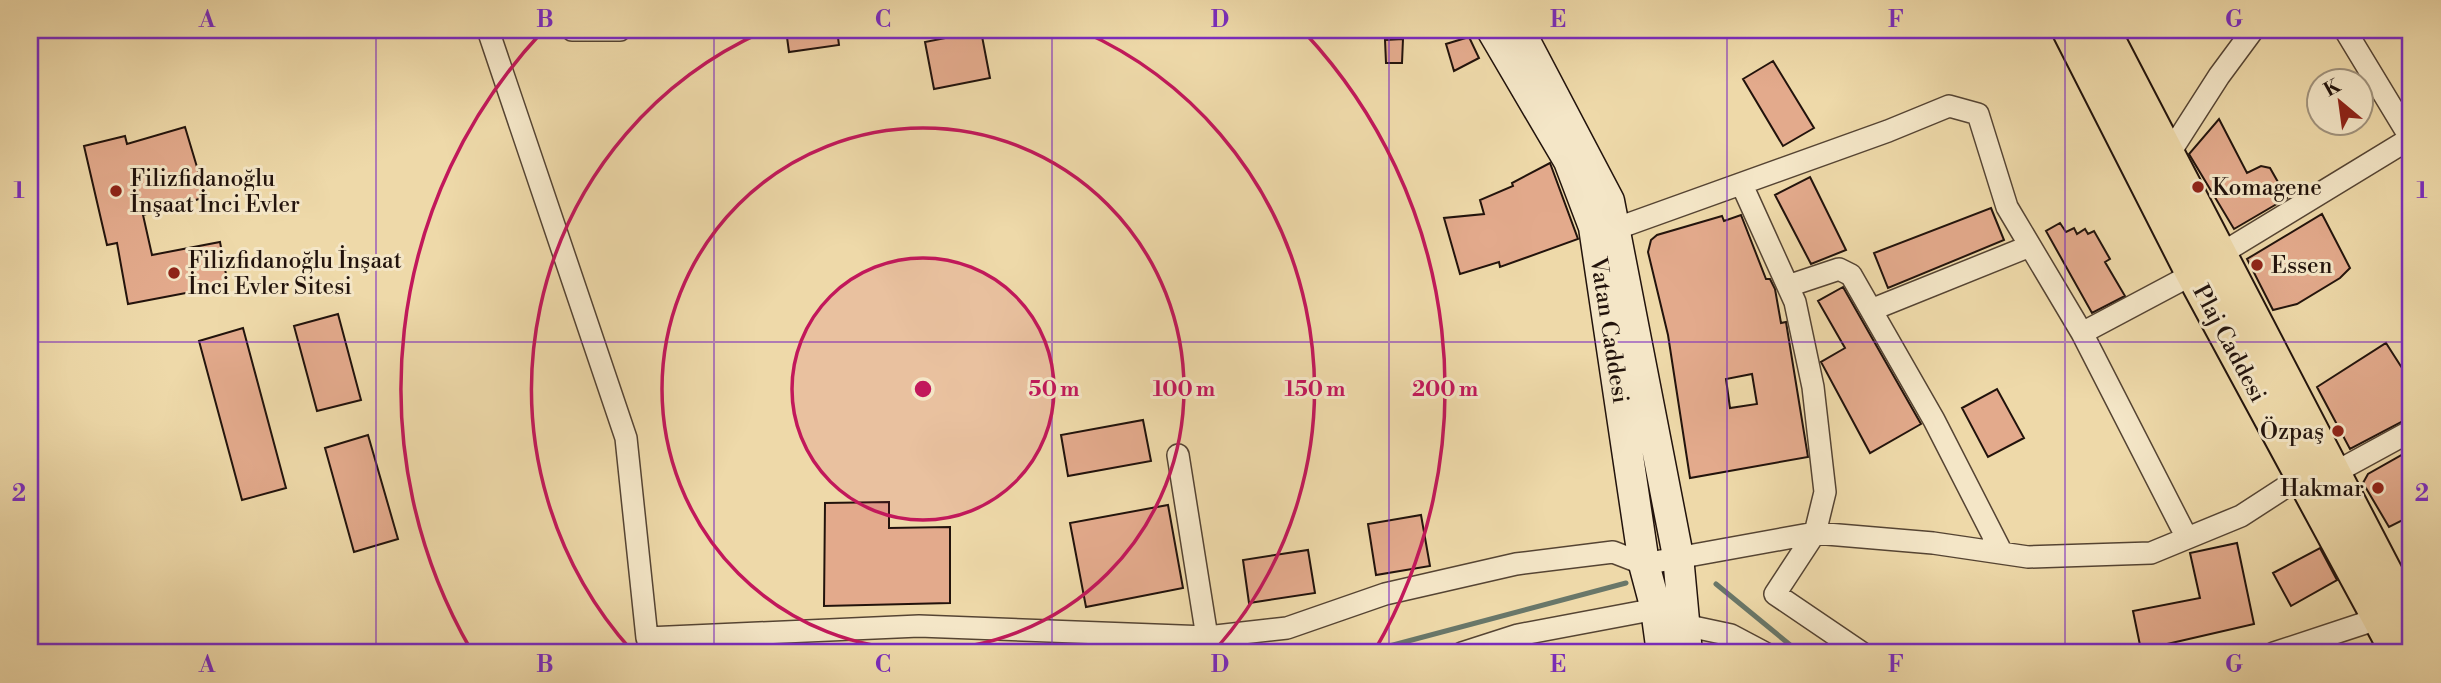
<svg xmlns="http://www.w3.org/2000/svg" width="2441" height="683" font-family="'Libre Bodoni',serif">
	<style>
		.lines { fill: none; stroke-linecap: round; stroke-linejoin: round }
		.stream { stroke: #697769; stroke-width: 5 }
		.building { fill: #e3aa8c; stroke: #22130c; stroke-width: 2; fill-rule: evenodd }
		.street-casing { stroke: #543; stroke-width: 24 }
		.secondary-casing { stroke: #22130c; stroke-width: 33 }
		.primary-casing { stroke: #22130c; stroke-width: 37 }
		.street { stroke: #f4e6c7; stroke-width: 21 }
		.secondary { stroke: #f4e6c7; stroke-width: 30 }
		.primary { stroke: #eed9a9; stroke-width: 33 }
		.grid { fill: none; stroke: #7b2cbf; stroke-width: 2; stroke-opacity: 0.55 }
		.ring { fill: none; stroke: #c2185b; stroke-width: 3.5 }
		.poi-dot { fill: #8f2418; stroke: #f4e6c7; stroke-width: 2.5 }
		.labels { text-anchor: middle; stroke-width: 6; stroke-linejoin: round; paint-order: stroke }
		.poi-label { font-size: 23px; fill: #22130c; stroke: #f4e6c7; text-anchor: start }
		.street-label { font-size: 23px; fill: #22130c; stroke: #f4e6c7 }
		.centre { fill: #c2185b; stroke: #f4e6c7; stroke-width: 3.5 }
		.ring-label { font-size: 21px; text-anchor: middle; font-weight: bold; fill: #c2185b; stroke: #f4e6c7; stroke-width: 6; stroke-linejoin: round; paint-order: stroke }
		.neatline { fill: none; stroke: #7b2cbf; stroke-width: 2.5 }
		.grid-label { font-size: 23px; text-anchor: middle; font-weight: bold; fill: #7b2cbf }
	</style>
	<rect width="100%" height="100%" fill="#eed9a9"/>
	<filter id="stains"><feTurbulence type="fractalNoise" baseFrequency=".00286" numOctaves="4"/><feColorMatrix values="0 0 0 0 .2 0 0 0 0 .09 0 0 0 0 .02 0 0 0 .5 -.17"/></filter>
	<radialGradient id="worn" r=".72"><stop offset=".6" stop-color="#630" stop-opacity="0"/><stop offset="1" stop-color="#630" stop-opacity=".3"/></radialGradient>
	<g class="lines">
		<path class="stream" d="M1716 584 1800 653
			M1363 653 1626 583
			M2356 653 2380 641"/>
	</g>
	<path class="building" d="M786 30H837L839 45 789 52Z
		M981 31 990 78 934 89 925 42Z
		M1469 37 1479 58 1454 71 1446 44Z
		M1403 39 1402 63H1386L1385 40Z
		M1773 61 1814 128 1783 146 1743 79Z
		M2219 119 2247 173 2261 166 2270 168 2287 198 2234 229 2189 154Z
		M185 127 206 197 143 215 152 255 220 242 228 285 128 304 117 243 107 245 84 146 125 136 127 144Z
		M1550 163 1578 239 1500 267 1499 262 1460 274 1444 218 1484 214 1480 200 1513 186 1512 183Z
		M1810 177 1846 250 1811 264 1775 195Z
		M1991 208 2004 240 1888 288 1874 253Z
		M2322 214 2350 268 2340 278 2297 304 2273 310 2247 259Z
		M1741 215 1766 279H1770L1775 289 1781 323 1786 322 1808 457 1690 478 1668 335 1648 252 1651 240 1657 235 1722 216 1724 221ZM1752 374 1757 404 1730 408 1726 379Z
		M2060 223 2066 232 2074 228 2077 234 2085 229 2088 234 2094 231 2110 259 2105 262 2125 296 2092 313 2046 231Z
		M1843 287 1921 424 1870 453 1821 362 1845 348 1818 301Z
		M338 314 361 400 317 411 294 326Z
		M243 328 286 488 242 500 199 341Z
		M2386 343 2411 382V417L2350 449 2317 387Z
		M1997 389 2024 438 1988 457 1962 408Z
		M1143 420 1151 461 1068 476 1061 435Z
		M368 435 398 539 354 552 325 448Z
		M2407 452 2411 460V516L2389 527 2363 483 2368 474Z
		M889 502V528L950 527V603L824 606 825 503Z
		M1168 505 1183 588 1086 607 1070 523Z
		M1421 515 1430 566 1376 575 1368 524Z
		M2237 543 2254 624 2141 650 2133 611 2200 598 2190 553Z
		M2320 548 2337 580 2291 606 2273 573Z
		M1308 550 1315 593 1249 603 1243 560Z"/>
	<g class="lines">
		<g class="street-casing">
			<path id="street" d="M488 30 626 438 647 638 919 626 1207 637 1287 628 1385 594 1516 564 1613 552 1644 564 1815 533 1933 543 2028 557 2151 553 2241 516 2301 477
				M572 30H620
				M2345 30 2411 139
				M2169 154 2219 76 2253 30
				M1742 185 1795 302 1813 387 1825 492 1815 533 1775 594 1862 653
				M1615 229 1888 131 1949 106 1978 114 2007 207 2082 333 2187 538
				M2219 255 2411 138
				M1788 286 1839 269 1851 275 1934 420 2002 553
				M1871 310 2030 246
				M2082 333 2193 274
				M1178 455 1207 637
				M2334 473 2411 431
				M1684 625 1731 635 1765 653
				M1462 653 1518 635 1656 609
				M2274 653 2365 623 2388 611"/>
		</g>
		<g class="secondary-casing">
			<path id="secondary" d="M1492 30 1569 161 1594 227 1644 564 1656 609 1662 653
				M1519 30 1609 201 1678 556 1687 653"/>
		</g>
		<g class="primary-casing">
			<path id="primary" d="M2069 30 2193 274 2398 653
				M2103 30 2411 622"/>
		</g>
		<use href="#street" class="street"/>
		<use href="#secondary" class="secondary"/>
		<use href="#primary" class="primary"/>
	</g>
	<path class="grid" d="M376 30V653M714 30V653M1052 30V653M1389 30V653M1727 30V653M2065 30V653M30 342H2411"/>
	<circle cx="923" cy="389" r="131" fill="#c2185b" fill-opacity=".12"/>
	<g class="ring">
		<circle cx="923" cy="389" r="131"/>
		<circle cx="923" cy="389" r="261"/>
		<path d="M632 651A392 392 0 0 1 764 31M1082 31A392 392 0 0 1 1214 651"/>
		<path d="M471 650A522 522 0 0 1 541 33M1305 33A522 522 0 0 1 1375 650"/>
	</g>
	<g class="poi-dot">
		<circle cx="2198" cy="187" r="7"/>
		<circle cx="116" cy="191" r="7"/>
		<circle cx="2257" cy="265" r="7"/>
		<circle cx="174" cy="273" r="7"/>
		<circle cx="2338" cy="431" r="7"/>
		<circle cx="2378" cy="488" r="7"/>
	</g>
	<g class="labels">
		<g class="poi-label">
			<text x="130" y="186">Filizfidanoğlu<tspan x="130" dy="26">İnşaat İnci Evler</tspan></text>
			<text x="2212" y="195">Komagene</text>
			<text x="188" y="268">Filizfidanoğlu İnşaat<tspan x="188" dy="26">İnci Evler Sitesi</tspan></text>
			<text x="2271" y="273">Essen</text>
			<text x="2324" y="439" text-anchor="end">Özpaş</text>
			<text x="2364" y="496" text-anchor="end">Hakmar</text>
		</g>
		<g class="street-label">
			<text transform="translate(1610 330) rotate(81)" y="8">Vatan Caddesi</text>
			<text transform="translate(2230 343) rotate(62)" y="8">Plaj Caddesi</text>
		</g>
	</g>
	<circle cx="923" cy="389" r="10" class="centre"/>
	<g class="ring-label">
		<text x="1054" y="396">50 m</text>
		<text x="1184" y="396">100 m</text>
		<text x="1315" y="396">150 m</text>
		<text x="1445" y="396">200 m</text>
	</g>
	<rect width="2441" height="683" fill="none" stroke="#eed9a9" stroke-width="77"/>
	<g transform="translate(2340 102) rotate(331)"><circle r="33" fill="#f4e6c7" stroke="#a0927c" stroke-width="2"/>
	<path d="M0-5L12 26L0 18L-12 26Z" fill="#8f2418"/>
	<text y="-10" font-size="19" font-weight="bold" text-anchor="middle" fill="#22130c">K</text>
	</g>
	<rect x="38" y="38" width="2364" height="606" class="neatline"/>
	<g class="grid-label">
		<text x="207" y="27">A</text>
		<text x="545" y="27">B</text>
		<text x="883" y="27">C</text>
		<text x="1220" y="27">D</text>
		<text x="1558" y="27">E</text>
		<text x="1896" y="27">F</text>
		<text x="2234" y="27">G</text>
		<text x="19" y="198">1</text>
		<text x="2422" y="198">1</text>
		<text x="19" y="501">2</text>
		<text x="2422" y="501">2</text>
		<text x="207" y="672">A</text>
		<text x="545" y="672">B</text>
		<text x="883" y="672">C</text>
		<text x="1220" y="672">D</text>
		<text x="1558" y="672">E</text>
		<text x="1896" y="672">F</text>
		<text x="2234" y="672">G</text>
	</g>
	<rect width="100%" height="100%" filter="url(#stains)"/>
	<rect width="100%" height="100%" fill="url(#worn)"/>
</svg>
